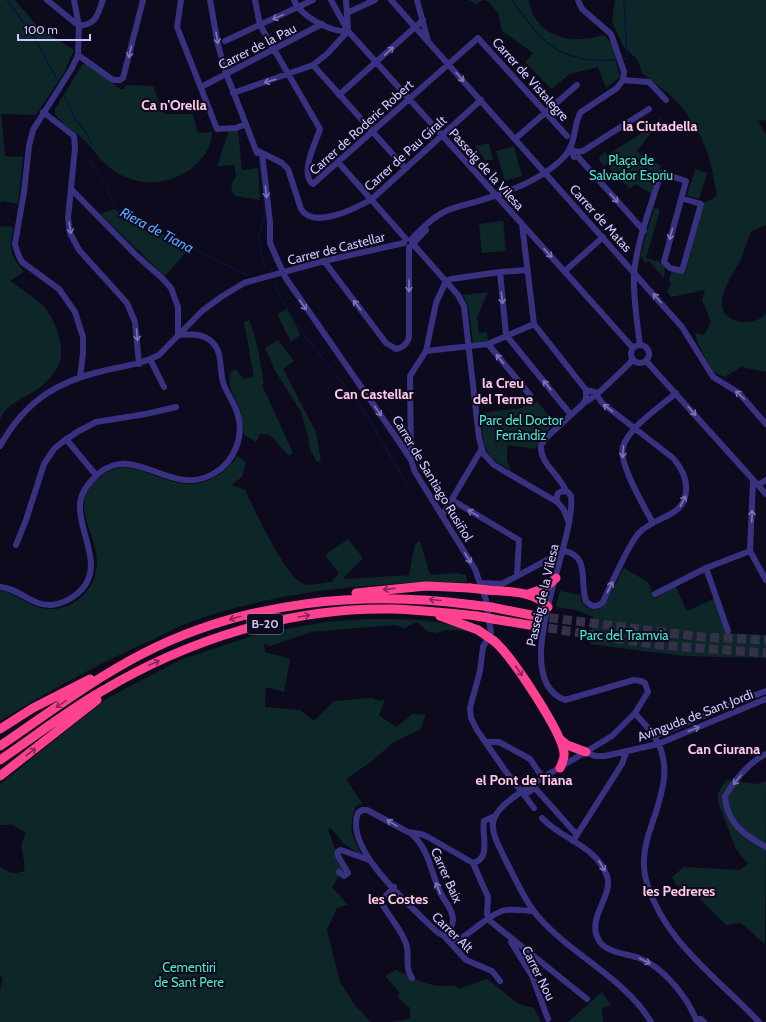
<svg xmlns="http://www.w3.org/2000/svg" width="766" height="1022" font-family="Cabin,sans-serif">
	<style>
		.green { fill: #0d2728 }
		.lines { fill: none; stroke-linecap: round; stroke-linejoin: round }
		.stream { stroke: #05163b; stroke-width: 1.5 }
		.highway-tunnel { stroke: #35304a; stroke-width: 9; stroke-dasharray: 9 4.5; stroke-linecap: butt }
		.minor { stroke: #383180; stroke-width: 6 }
		.highway { stroke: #ff4192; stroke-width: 9 }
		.minor-bridge { stroke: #383180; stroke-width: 6 }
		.highway-bridge { stroke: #ff4192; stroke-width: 9 }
		.oneway { stroke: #7c74b9 }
		.oneway2 { stroke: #862658 }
		.labels { text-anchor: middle; stroke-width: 4; stroke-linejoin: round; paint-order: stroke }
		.shield { fill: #0e0a1d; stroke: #968ebb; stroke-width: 1 }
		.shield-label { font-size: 12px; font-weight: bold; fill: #d0c6ff }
		.street-label { font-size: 13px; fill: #d0c6ff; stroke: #0e0a1d }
		.park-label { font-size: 13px; fill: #4ae7c9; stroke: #0e0a1d }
		.neighbourhood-label { font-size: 14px; font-weight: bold; fill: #ffc8e8; stroke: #0e0a1d }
		.water-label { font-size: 14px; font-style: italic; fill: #54a6ff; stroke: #0e0a1d }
	</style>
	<rect width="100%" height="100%" fill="#0e0a1d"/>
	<path class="green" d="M0 0H15L38 27 74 50 65 71 36 115 1 114 5 156 23 157 18 204 1 201 0 204Z
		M468 0H529C530 10 532 14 538 22 555 43 581 41 605 35L612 45 620 77 606 88 598 67 570 74 551 89 525 62 533 53 502 31 498 13 488 1 483 0 477 4Z
		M615 0H766V120L758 121 766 135V225L751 232C747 241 744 252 740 261 731 278 706 312 737 321 748 324 758 321 766 314V372L741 367 725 377 713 372 698 344 695 333 704 335 711 322 702 300 705 290 671 297 667 291 671 285 669 280 672 271 685 274 703 203 713 199 717 195 710 160 701 137 683 108 670 95 642 73 638 60 623 46 612 22Z
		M86 63 120 89H123L126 85 153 86 164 114H193L198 133 212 132C212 147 203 159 192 168 168 187 133 187 109 167 99 159 92 147 82 138 73 130 61 124 55 114V109L82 65Z
		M662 118 637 151 652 165 655 162 661 166 652 194 635 184 630 189 606 164 603 166 599 160 600 156 605 152 607 155 647 130 645 127Z
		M229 131H238L242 170 258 168 260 200 235 196C228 189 233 180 238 173L235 174V165L217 166Z
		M489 143 493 160H485L475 146Z
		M514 146 522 176 505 181 496 151Z
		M695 169 707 173 699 199 687 195Z
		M654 208 659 209V214L646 258 660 262 665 268 664 278 649 261 646 263 640 256Z
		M115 209 122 215 135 218 162 231 160 232 189 249 165 276 100 214Z
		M503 221 506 251 482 253 479 224Z
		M0 226 13 227C9 248 10 255 24 272L10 281C20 288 31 295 40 303 54 315 66 346 59 364 55 373 46 383 39 388 25 398 5 404 0 420Z
		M488 292 477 317 479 333 487 332 488 341 473 342 468 305 463 295Z
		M287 309 300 335 291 342 277 314Z
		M249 320C258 340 260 363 264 384L262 385 293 453 289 456 270 435 260 434 256 442 244 435C243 427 242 418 240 410 234 394 228 390 230 372L236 369 243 379 254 377 244 322Z
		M278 340 294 361 283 369 316 432 321 461 317 462 310 449 308 436 301 412 276 372 265 348Z
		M537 401 555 423 542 435 535 449 507 445V461L511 470C480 455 484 444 481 413L521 408 528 402 531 406Z
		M238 456 246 462 242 477 231 485 245 490C254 508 286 579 304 584 311 586 323 583 331 582L339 573 325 555 348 539 363 558 344 577 345 579 409 575 415 544 420 541 430 575 456 573 466 575 467 582C374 582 281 590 193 621 179 626 165 633 152 640 99 663 49 691 0 721V591C18 593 30 608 47 609 74 611 98 588 97 560 95 527 64 500 106 473 145 448 185 522 238 456Z
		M624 568 648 582 655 599 675 585 687 611 714 599 726 633 766 635V658L683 656 590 644 593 617 576 610 556 607 560 591 580 595C582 605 588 612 599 609L606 603Z
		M366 619C402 619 437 618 471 631L446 630 436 633 428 632 417 622 404 628 395 625 311 632 270 646 264 643 265 652 290 659 284 692 266 687 265 707 300 710 314 721 334 701 372 698 380 701 385 700 379 715 396 727 413 714 426 715 420 730 394 742 368 764 346 779 362 803 356 806C348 829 351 834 362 855L344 844 331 828 328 829 335 849 333 851 343 870 332 887 348 905 337 908 327 930 340 982 354 1004 371 1022H0V989L3 978 0 976V867C10 873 13 875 24 871 27 856 16 851 26 833L13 825H0V784L106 699 180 660 258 634 325 622Z
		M726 780 757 784 766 781 765 944 741 923 726 925 697 896 676 885 672 877 684 867 740 870 748 864 736 849 718 802V793Z
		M396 970C414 979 434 990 455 985L458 989 487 979 519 1004 534 1008 541 1022H390L410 1019V1008L398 998 399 992 385 976Z
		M602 992 611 1005 602 1008 603 1022H568Z"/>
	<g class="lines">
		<path class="stream" d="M7 0 33 35 58 81
			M512 0C535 32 549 56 593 60 601 61 610 60 618 60
			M622 60 627 58 624 0
			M63 93 74 117 88 135 91 143
			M259 155 265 214 258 238 265 267
			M90 160 105 184 118 212 247 275
			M274 284 296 325 361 406 408 486"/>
		<path class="highway-tunnel" d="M536 616 702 637 766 640
			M535 626 659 645 766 653"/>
		<path class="minor" d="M47 0 79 26C97 24 97 15 103 0
			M74 0 79 26 78 55 72 68 33 130 29 146 24 192 15 244 18 254 22 262 59 289 75 312 83 337V354L80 377
			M181 0 177 27 217 129 236 128 246 124
			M210 0 218 45 226 73 257 153
			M255 0 260 25 320 129C316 142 299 174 313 184L478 38 567 136
			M294 0C300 16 332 33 348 31
			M331 0 348 31 522 224 534 324 586 390V399L583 404 548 436 541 445C539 463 560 475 566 491
			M346 0 348 29
			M391 0 682 327 713 377 739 393 766 424
			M417 0 428 41
			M347 13 375 0
			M225 41 313 0
			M78 55 113 80H120L123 78 143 0
			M313 65 405 168
			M623 80 649 82 666 100
			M201 87 322 24
			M233 93 313 65 327 54 348 31
			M339 95 423 20
			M43 112 74 136 75 148 68 218 70 233 79 250 127 303 135 322 139 364
			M515 139 577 85
			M570 149 578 152 583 151 649 109
			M570 149 574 157
			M256 150 282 163 288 169 301 209C314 230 356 208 372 199L481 100
			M262 153 270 222V243L285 277 400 443 411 460 415 472 475 569 486 600 491 633 483 647 480 671 470 708 471 718 477 730 504 769 534 808
			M579 158 644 231
			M338 162 406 239
			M71 189 137 256 162 278 171 288 178 307V335
			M522 224 633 348
			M411 240C420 230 432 218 444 212 455 206 470 204 482 200 509 192 544 178 564 157 577 144 573 123 581 112L617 88 623 80 624 72 611 34 582 9 578 0
			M413 244 458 295 464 306 479 438 483 453 494 465 557 502
			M411 246 426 230
			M324 261 386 343 396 349C404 347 407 344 409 337V247
			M527 270 500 272 506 335 571 415
			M565 271 603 237
			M446 281 451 279 500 272
			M488 344 530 395
			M631 354a9 9 0 1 1 18 0a9 9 0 1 1-18 0Z
			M640 345C637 322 633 297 634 274 637 240 651 206 661 173L686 181 664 262 670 268 682 271 701 204 681 198
			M426 351 488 344 534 324
			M150 359 164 387
			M647 362 766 494
			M585 402C594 400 623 369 633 360
			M66 439 96 475
			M0 446C24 403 55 382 103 371 123 366 140 365 159 355L202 311 221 297 244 283 324 261 404 243
			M411 460 410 376 426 351 436 303 446 281
			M753 480 750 551 766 580
			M758 485 766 480
			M452 500 519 540 517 576
			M442 516 481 450
			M653 523C645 508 618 463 623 447 628 428 661 406 676 393
			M16 545 26 520 44 464 54 449 61 443 77 432 96 422 146 414 176 407
			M706 568 728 631
			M480 583 502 584 564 551C591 556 579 582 586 601 591 607 597 608 603 602 612 583 626 549 638 534 653 516 685 518 686 491 687 477 681 468 673 458L602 403 595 392 586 390
			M0 587C19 588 31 606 51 605 61 604 70 600 78 593 107 568 78 534 80 504 81 492 89 482 98 474 136 442 170 498 213 474 235 462 245 435 237 412 233 401 226 392 223 382 219 368 223 352 212 342 203 333 189 334 178 335
			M655 594 706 568 750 551
			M635 713C641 721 649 728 654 736 675 767 659 802 649 833 645 846 642 860 645 875 659 938 717 977 759 1022
			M654 736 766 691
			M486 742H499L530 759 543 778
			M586 752 595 756H605L658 744 766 699
			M766 754C749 762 735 780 725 796 726 822 744 835 766 847
			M534 783 612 736 635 713 648 692 645 683 641 681 634 680 565 700C505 678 577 542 571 496L568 492 563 491 558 493 556 500 564 510 569 523
			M524 795 535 788 577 835
			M514 797C483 819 491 830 506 861 517 882 527 906 544 923 576 957 627 981 651 1022
			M493 817 484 821C481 834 492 859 473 863L428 837 421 834 408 832 367 810H362L358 813C343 849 413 908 437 932L444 936 466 960 492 971 500 981
			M542 818C562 840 596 845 607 876 614 896 584 920 600 942 608 953 628 954 639 958 664 967 688 998 697 1022
			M411 833C430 851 430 870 440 892 444 901 453 909 453 920 453 927 448 932 444 936
			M573 841 622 764 626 753
			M473 863 488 897 487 914 490 921 587 999
			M339 872 344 876 348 873 338 856 337 852 341 850 369 860
			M394 887 382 900V903C389 918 403 930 407 947 409 958 405 968 412 978
			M449 942C470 938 482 918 502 911 511 908 524 911 533 911
			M511 942 532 976 548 1019
			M696 1019H701L704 1022"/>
		<path class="highway" d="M487 590C507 592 534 590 548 607
			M356 593 426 586 470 588
			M528 594 545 588 556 578
			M491 607 536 616
			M440 616 478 630
			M493 619 535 626
			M494 641C511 655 562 732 564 753 565 758 562 763 560 768
			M0 729 33 708 90 679
			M561 740 567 745 586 752
			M0 746C47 714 93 679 144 653 246 601 362 590 474 605
			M0 760C34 737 67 711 102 691 189 639 291 607 392 609 421 610 449 613 477 616
			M0 776 97 700"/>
		<path class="minor-bridge" d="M514 797 534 783"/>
		<path class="highway-bridge" d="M470 588 487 590
			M474 605 491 607
			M477 616 493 619
			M478 630 494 641"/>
	</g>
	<defs><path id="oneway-shaft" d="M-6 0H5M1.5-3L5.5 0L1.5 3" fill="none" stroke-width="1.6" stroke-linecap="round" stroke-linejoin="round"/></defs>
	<g class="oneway">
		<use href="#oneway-shaft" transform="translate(278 17) rotate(155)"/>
		<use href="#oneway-shaft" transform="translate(217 38) rotate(80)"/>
		<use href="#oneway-shaft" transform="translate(389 51) rotate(-43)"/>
		<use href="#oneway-shaft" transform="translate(130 52) rotate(104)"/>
		<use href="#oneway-shaft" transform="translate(460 77) rotate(49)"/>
		<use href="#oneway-shaft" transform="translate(270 81) rotate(162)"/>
		<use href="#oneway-shaft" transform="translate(266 192) rotate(84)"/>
		<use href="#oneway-shaft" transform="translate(614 198) rotate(48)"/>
		<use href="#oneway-shaft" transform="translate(70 228) rotate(81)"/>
		<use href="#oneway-shaft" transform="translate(671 234) rotate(105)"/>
		<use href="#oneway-shaft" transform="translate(548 253) rotate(47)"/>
		<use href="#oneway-shaft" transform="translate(409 286) rotate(90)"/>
		<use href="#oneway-shaft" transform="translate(502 298) rotate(83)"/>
		<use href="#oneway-shaft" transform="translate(657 298) rotate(-131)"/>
		<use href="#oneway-shaft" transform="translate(303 305) rotate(56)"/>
		<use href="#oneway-shaft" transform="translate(357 305) rotate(-127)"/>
		<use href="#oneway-shaft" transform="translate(137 335) rotate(85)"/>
		<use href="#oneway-shaft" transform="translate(500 359) rotate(-129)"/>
		<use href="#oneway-shaft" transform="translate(547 385) rotate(-129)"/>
		<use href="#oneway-shaft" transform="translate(740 395) rotate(-138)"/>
		<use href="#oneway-shaft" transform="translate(608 408) rotate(-143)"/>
		<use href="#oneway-shaft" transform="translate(378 411) rotate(55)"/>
		<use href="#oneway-shaft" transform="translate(692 411) rotate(48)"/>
		<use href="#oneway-shaft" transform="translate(623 452) rotate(94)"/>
		<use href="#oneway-shaft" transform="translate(683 501) rotate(-63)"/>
		<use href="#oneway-shaft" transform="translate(473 513) rotate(-149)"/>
		<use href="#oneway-shaft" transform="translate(752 516) rotate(-87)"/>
		<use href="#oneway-shaft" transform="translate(468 558) rotate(58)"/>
		<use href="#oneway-shaft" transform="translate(610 587) rotate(-63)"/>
		<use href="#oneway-shaft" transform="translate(694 729) rotate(-22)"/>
		<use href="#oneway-shaft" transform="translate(737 780) rotate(130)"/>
		<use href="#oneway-shaft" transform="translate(392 823) rotate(-148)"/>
		<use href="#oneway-shaft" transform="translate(602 866) rotate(61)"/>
		<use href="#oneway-shaft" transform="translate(438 888) rotate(-111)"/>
		<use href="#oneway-shaft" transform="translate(645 961) rotate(27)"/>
	</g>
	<g class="oneway2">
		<use href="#oneway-shaft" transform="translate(389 589) rotate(173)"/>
		<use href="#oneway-shaft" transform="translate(435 600) rotate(-175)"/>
		<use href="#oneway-shaft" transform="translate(304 616) rotate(-9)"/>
		<use href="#oneway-shaft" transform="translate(235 618) rotate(164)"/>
		<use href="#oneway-shaft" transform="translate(154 663) rotate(-24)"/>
		<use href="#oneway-shaft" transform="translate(519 671) rotate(56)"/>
		<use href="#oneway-shaft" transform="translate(61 704) rotate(145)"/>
		<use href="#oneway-shaft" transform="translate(31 752) rotate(-38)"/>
	</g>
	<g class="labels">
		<rect class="shield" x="247" y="614" width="36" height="20" rx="3"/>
		<g class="shield-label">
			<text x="265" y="628">B-20</text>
		</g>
		<g class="street-label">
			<text transform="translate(257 46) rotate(-27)" y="5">Carrer de la Pau</text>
			<text transform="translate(531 79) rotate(48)" y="5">Carrer de Vistalegre</text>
			<text transform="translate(361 127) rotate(-42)" y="5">Carrer de Roderic Robert</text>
			<text transform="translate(405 153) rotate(-42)" y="5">Carrer de Pau Giralt</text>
			<text transform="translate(487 169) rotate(48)" y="5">Passeig de la Vilesa</text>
			<text transform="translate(601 218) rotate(48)" y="5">Carrer de Matas</text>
			<text transform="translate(336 248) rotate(-14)" y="5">Carrer de Castellar</text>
			<text transform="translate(433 478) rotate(59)" y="5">Carrer de Santiago Rusiñol</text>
			<text transform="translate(542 595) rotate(-77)" y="5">Passeig de la Vilesa</text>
			<text transform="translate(695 715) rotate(-21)" y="5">Avinguda de Sant Jordi</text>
			<text transform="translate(447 875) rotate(66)" y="5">Carrer Baix</text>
			<text transform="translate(453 932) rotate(44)" y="5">Carrer Alt</text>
			<text transform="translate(539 973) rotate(64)" y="5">Carrer Nou</text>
		</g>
		<g class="park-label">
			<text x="631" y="165">Plaça de<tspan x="631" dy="15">Salvador Espriu</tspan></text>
			<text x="521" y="425">Parc del Doctor<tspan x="521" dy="15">Ferràndiz</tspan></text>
			<text x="624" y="640">Parc del Tramvia</text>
			<text x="189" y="972">Cementiri<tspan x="189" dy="15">de Sant Pere</tspan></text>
		</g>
		<g class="neighbourhood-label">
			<text x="174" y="110">Ca n'Orella</text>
			<text x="660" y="131">la Ciutadella</text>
			<text x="503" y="388">la Creu<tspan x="503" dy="16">del Terme</tspan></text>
			<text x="374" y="399">Can Castellar</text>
			<text x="724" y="754">Can Ciurana</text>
			<text x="524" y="785">el Pont de Tiana</text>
			<text x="679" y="896">les Pedreres</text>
			<text x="398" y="904">les Costes</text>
		</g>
		<g class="water-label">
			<text transform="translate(157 230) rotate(28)" y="5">Riera de Tiana</text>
		</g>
	</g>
	<path d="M18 34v6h72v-6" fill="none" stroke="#d0c6ff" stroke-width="2"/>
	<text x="24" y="34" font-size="12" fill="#d0c6ff" stroke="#0e0a1d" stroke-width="3" paint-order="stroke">100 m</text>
</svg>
